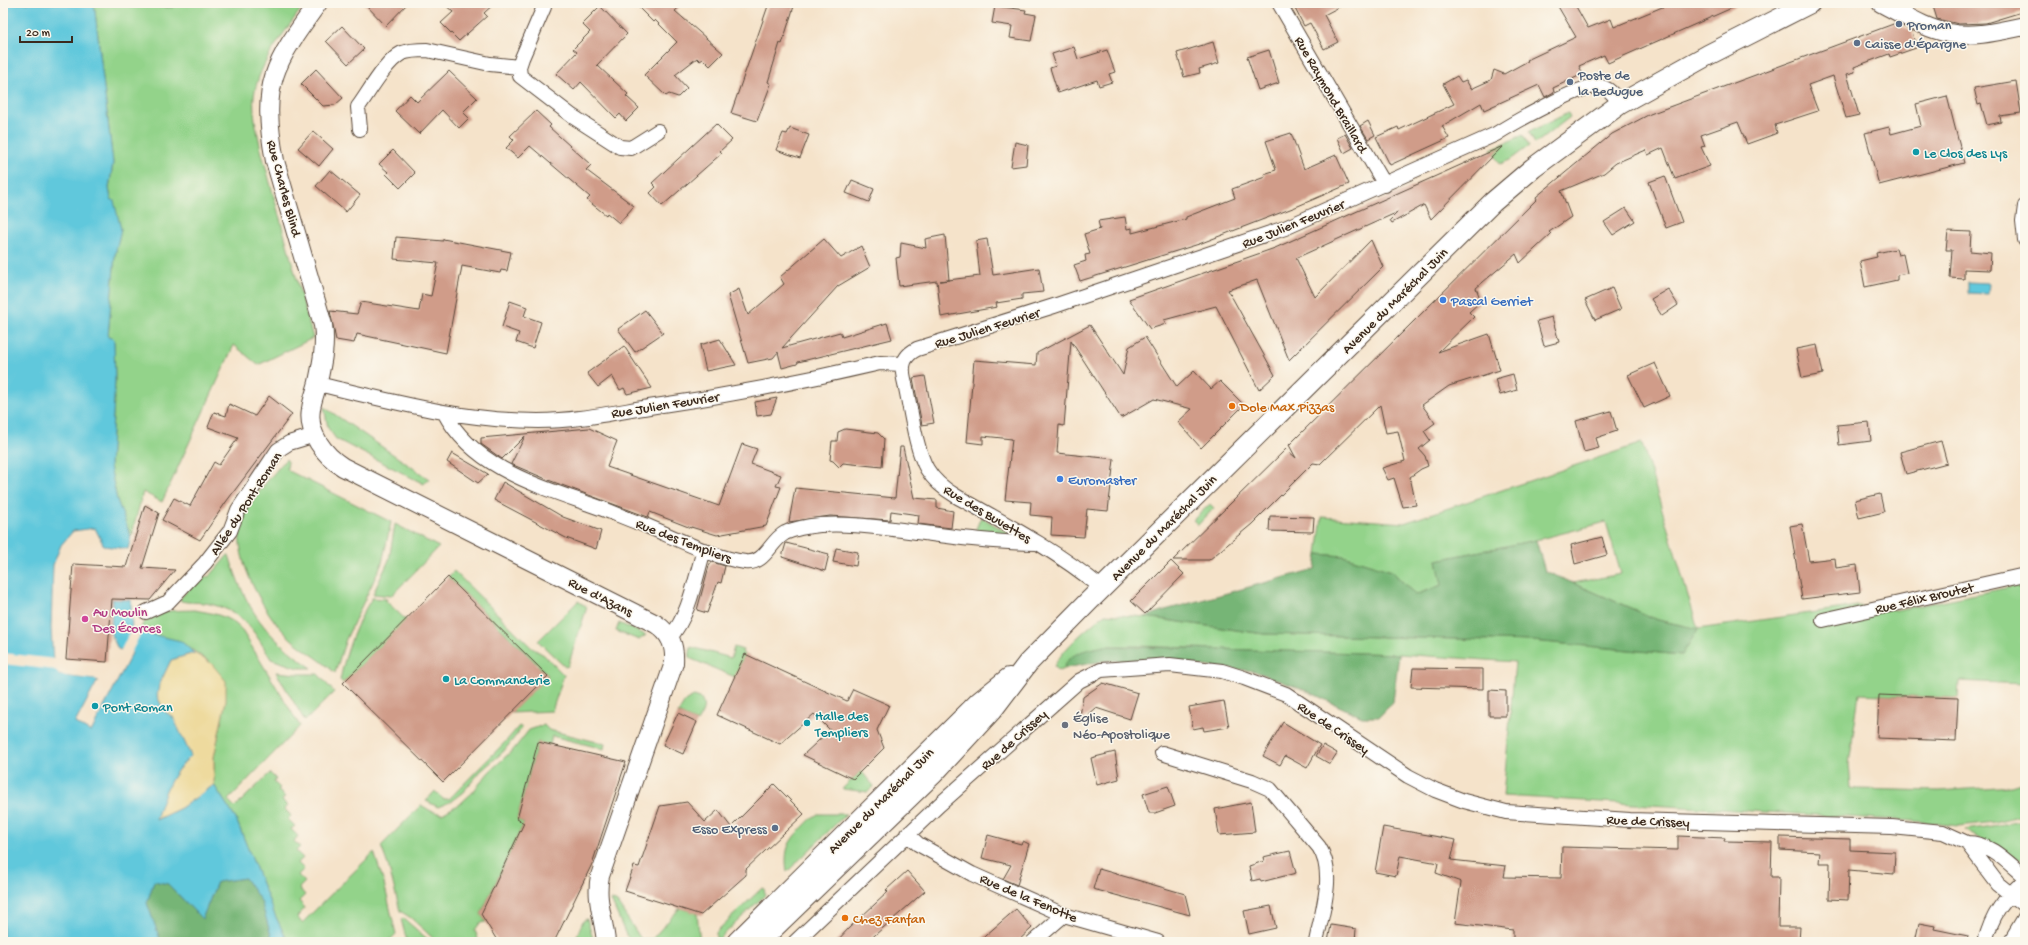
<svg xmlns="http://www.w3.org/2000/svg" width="2028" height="945" font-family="'Gochi Hand',sans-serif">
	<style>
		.green { fill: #93d38a; stroke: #677e54 }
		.forest { fill: #76b576; stroke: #58704a }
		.sand { fill: #eeda9e; stroke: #94825e }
		.water { fill: #60c8dc; stroke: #4e797d }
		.pier { fill: #f5e3ca }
		.building { fill: #d09c89 }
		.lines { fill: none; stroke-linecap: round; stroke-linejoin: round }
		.minor-casing { stroke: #574638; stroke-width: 16 }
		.tertiary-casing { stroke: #574638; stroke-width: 20 }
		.secondary-casing { stroke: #574638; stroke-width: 22 }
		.minor { stroke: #fff; stroke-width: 14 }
		.tertiary { stroke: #fff; stroke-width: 18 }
		.secondary { stroke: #fff; stroke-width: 20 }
		.service-dot { fill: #5c6f8a; stroke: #fbf7ec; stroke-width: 1.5 }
		.culture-dot { fill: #0f9aa8; stroke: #fbf7ec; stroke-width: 1.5 }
		.shop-dot { fill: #3f7fe0; stroke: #fbf7ec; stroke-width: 1.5 }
		.food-dot { fill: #e8710a; stroke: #fbf7ec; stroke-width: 1.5 }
		.hotel-dot { fill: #d1479c; stroke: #fbf7ec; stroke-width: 1.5 }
		.worship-dot { fill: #6b7280; stroke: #fbf7ec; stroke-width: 1.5 }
		.labels { text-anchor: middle; stroke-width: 3; stroke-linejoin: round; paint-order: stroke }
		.service-label { font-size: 14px; fill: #4e5e75; stroke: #fbf7ec; text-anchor: start }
		.street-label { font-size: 14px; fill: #3b2a1e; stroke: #fbf7ec }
		.culture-label { font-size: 14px; fill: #0d838f; stroke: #fbf7ec; text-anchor: start }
		.shop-label { font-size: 14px; fill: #366cbe; stroke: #fbf7ec; text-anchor: start }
		.food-label { font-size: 14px; fill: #c56008; stroke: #fbf7ec; text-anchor: start }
		.hotel-label { font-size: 14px; fill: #b23c85; stroke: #fbf7ec; text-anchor: start }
		.worship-label { font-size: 14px; fill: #5b616d; stroke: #fbf7ec; text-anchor: start }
	</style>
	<rect width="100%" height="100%" fill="#fbf7ec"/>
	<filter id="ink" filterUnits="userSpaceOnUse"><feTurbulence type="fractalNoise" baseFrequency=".025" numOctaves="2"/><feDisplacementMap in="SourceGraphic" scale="8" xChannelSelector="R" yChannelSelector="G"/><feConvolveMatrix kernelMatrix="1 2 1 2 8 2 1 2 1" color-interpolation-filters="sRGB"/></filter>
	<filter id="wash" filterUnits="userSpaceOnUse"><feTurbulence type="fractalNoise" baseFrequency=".012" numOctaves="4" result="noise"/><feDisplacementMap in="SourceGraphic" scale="16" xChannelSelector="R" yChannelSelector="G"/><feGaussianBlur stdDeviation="0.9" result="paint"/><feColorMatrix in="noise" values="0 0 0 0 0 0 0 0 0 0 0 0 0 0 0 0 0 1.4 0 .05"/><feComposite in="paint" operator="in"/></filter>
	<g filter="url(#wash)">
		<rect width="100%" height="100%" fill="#f5e3ca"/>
		<path class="green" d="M94 3H157L159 7H173L177 3H305C286 32 259 61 254 96 252 114 258 133 261 150L313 338 258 365 234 345 162 502 143 492 131 537 117 500 110 466 115 381 114 339 108 337 115 255 121 229 111 199 109 188 113 163Z
			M1568 113 1570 117 1535 144 1529 132Z
			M1523 135 1529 146 1510 160 1500 164 1491 149Z
			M324 407 429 479 424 484 336 439 328 428Z
			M1642 443 1698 629 1858 606 1897 610 2025 584V684L1959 681 1958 698 1859 694 1849 764 1851 788 1857 789 1939 791 2012 786 2025 782V815L1995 822 1958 826 1913 821 1503 796 1515 662 1399 654 1274 651 1138 646H1105L1064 666 1066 668 1059 671 1054 666C1066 645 1087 629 1105 614L1145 617 1264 634 1533 641 1682 655 1698 629 1658 620 1573 583 1621 574 1606 522 1536 540 1437 560 1442 585 1415 595 1392 571 1343 556 1317 554 1322 517 1404 523Z
			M286 459 288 462 287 468 289 471 391 522 382 563 346 639 335 673C319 657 298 648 283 631 261 608 229 550 243 518 253 496 271 477 286 459Z
			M1210 504 1214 508 1198 525 1193 520Z
			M981 517 1018 539 977 535 976 529Z
			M395 524 439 547 391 596 373 594 389 560Z
			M228 555H229C246 610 265 636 312 668H298L271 659C252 628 243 610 205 603 197 602 188 603 181 601L180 599 197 579 210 576Z
			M454 571 532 648 544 655 564 675 552 711 511 713 548 675 448 577Z
			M372 598 387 599 386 601 406 620 343 683 340 680C346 651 356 623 372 598Z
			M578 601 587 607 568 666 565 667 538 641Z
			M194 610C212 613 228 615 241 629L300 726 228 800 235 807 270 773 276 779 274 782 280 788 278 790 285 797 282 800 288 806 285 809 291 816 288 819 295 826 291 829 298 836 294 841 300 847 296 851 303 858 298 863 304 869 298 875 305 882 299 888 305 895 299 901 305 908 297 917 302 923 374 852 384 883 395 930 396 934 391 939 385 942H288L274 913 236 819 214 785V757L226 700 211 663 181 642 142 632 141 627C151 608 175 611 194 610Z
			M619 623 646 635 639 640 616 631Z
			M691 647 731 658 734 647 743 650 742 653 745 654 735 677 689 658Z
			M276 672 298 674H318L334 692 305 721Z
			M694 696 700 698C707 707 702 714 697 722L678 713 686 700Z
			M544 725 549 730 605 744 604 749 552 736 550 745 538 742 517 819 524 823 481 914 486 922 480 923 475 930 479 942H437L411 918 400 911 389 868 381 846 421 805 431 811 442 814 461 803 472 793 489 772 514 749 529 730Z
			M519 726 522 728 503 752 481 771 463 792 450 802 438 807 426 801 435 791 443 799H449L507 740Z
			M861 771 874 786 868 792 842 789Z
			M818 814H846L787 872C784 850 788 841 803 827 808 822 812 817 818 814Z
			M2025 821V861L2015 858 1965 830Z
			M764 888 765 895 716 942V933L719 929 761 889Z
			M611 900 616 901 641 939H652L680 908 697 913 700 942H632L626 935Z
			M403 918 431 942H407L401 919Z
			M587 919 594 942H581L583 938 577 935 583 921Z"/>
		<path class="forest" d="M157 3H177L173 7H159Z
			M1536 540 1545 571 1658 620 1698 629 1682 655 1533 641 1264 634 1145 617 1165 610 1315 569 1317 554 1343 556 1392 571 1415 595 1442 585 1437 560Z
			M1105 646 1399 654 1393 702 1379 717H1362L1309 692 1254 671 1141 660 1103 661 1066 668 1064 666C1072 651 1090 649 1105 646Z
			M245 878 261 901 273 942H161L147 903 154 881 168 884 202 919 217 882Z"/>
		<path class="sand" d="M194 653 211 663 226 681V700L214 757V785L181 808 155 820C163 795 171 773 191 756L173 718 164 711 157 696 159 685 171 660Z"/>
		<path class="water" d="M3 3H94L113 163 109 188 111 199 114 201 121 229 115 255 108 337 114 339 115 381 110 466 117 500 131 537 128 549 104 546 95 528 73 531 61 545 53 565 51 628 53 662 59 675 98 680 75 723 91 732 132 653 118 649 111 634 112 599 131 600 132 631 143 629 142 632 181 641 194 653 171 660 159 685 157 696 164 711 173 717 191 756C171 773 163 795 156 820L181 808 214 785 236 819 274 913 288 942H273L261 901 245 878 217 882 202 919 168 884 154 881 147 903 161 942H3Z
			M1968 282 1989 283 1988 294 1968 293Z"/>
		<path class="pier" d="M133 625V629L141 627 143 629 129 657 128 656 129 654 120 652Z
			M3 653 55 659 57 669 60 674 98 678V680L59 675 55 670 3 664Z"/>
		<g id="blocks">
			<path class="building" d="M364 3H408L386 26Z
				M443 3H495L484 13 487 16 459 41 441 23 453 12Z
				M634 3H684L675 11 723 53 710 66 703 59 700 61 697 58 675 75 687 88 678 97 669 94 666 96 644 75 677 42 655 20 653 22Z
				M769 3H795L782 44 780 43 768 82 771 84 757 121 731 113Z
				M1292 3H1347L1324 15 1338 42 1324 49 1310 23 1304 26Z
				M1556 3H1574L1588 28 1611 19 1614 27 1672 3H1743L1608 63 1604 55 1579 66 1583 74 1553 88 1554 92 1545 97 1539 85 1484 110 1481 103 1442 126 1449 138 1390 165 1376 137 1398 127 1399 130 1454 104 1443 84 1457 76 1461 82 1466 80 1471 89 1491 80 1494 70 1504 74 1528 61 1527 60 1576 37Z
				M1942 3H2025V11L1986 23 1959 24 1937 19 1933 6Z
				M600 6 627 34 597 65 628 94 626 96 639 108 626 121 620 114 616 118 581 82 574 90 556 74 577 52 573 49 590 32 582 24Z
				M995 6 1026 10 1025 13 1036 15 1031 41 1010 38 1012 26 992 23Z
				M1896 23 1912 31 1916 48 1890 57 1889 54 1854 67 1855 72 1847 74 1859 115 1846 118 1833 76 1808 85 1818 111 1775 125 1777 133 1772 135 1747 144 1738 122 1701 135 1705 146 1701 147 1710 166 1675 179 1663 148 1648 155 1646 150 1616 163 1604 173 1561 191 1571 217 1549 232 1551 234 1520 263 1516 254 1476 288 1481 301 1469 312 1474 317 1438 352 1489 334 1500 370 1449 386 1422 405 1435 423 1424 431 1430 440 1419 449 1425 456 1428 466 1421 469 1410 477 1416 505 1403 507 1394 478 1388 480 1382 468 1405 461 1398 431 1386 433 1380 405 1320 464 1313 463 1252 524 1209 560H1173L1286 449 1296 458 1289 445 1537 199 1536 197 1612 134 1650 114Z
				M342 26 364 49 348 64 326 41Z
				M1213 42 1219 63 1199 69 1200 73 1184 77 1177 53Z
				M1074 47 1078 59 1107 50 1115 72 1109 74 1112 82 1099 86 1097 80 1058 93 1050 68 1056 66 1052 54Z
				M1269 50 1279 83 1258 90 1247 57Z
				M316 69 343 98 335 105 323 106 301 84Z
				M449 71 477 98 463 112 469 118 459 128 442 110 419 134 395 111 410 95 417 102Z
				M2016 81 2021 113 2000 116 2001 122 1987 125 1981 104 1978 105 1974 88Z
				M1947 96 1964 163 1879 185 1865 133 1889 127 1891 134 1921 126 1916 104Z
				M536 111 551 125 549 127 591 165 586 170 634 206 619 223 607 213 606 215 587 200 590 197 530 146 518 158 506 148 514 140 510 136Z
				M1368 121 1375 135 1368 139 1360 126Z
				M716 124 732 140 720 151 722 153 662 206 650 193 656 187 652 183Z
				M790 128 809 135 800 158 776 150 783 133 787 134Z
				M313 131 333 149 319 166 298 148Z
				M1291 133 1304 169 1336 155 1349 184 1298 206 1199 244 1080 281 1074 265 1086 261 1085 255 1090 254 1084 234 1100 229 1098 221 1125 217 1127 229 1132 228V233L1186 219V217L1235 198 1232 189 1265 177 1264 174 1276 170 1266 141Z
				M1345 134 1353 148 1344 153 1337 138Z
				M1015 142 1028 145 1026 165 1011 167Z
				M1503 146 1431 219 1424 205 1392 223 1390 220 1398 212 1296 258 1315 297 1371 240 1383 267 1289 360 1257 280 1228 290 1275 375 1259 390 1216 306 1164 320 1166 324 1150 329 1129 299 1275 248Z
				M393 150 415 173 400 188 386 174 388 172 379 164Z
				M330 170 360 195 346 212 316 186Z
				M1665 176 1682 222 1666 228 1649 182Z
				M852 180 874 189 869 202 846 193Z
				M1626 208 1635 221 1613 235 1604 222Z
				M1948 231 1971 232 1970 251 1991 253 1990 270 1964 269V279L1950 278 1952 250H1946Z
				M945 235 949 280 940 281 980 276 976 241 987 239 993 275 1039 268 1043 292 1022 294V299L996 303 997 307 941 317 937 281 899 286 896 258 900 257 901 243 926 248 925 239Z
				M396 237 443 241V239L511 252 507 271 501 270 500 273 462 266 446 353 357 334 354 343 336 340 330 311 357 314 361 302 419 311 422 294 431 296 438 263 394 259Z
				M824 239 841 258 861 246 870 267 838 286 782 348 840 332 842 337 887 323 892 339 798 362 797 364 782 368 778 352 773 358 748 363 728 295 739 289 748 315 784 284 780 277Z
				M1896 249 1898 255 1903 254 1907 273 1897 275V280L1865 287 1860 261 1877 257 1876 253Z
				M1612 288 1621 309 1595 320 1585 300Z
				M1668 289 1678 305 1662 316 1651 299Z
				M510 301 527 307 524 316 541 322 533 348 516 342 519 333 502 327Z
				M645 310 663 333 635 352 618 329Z
				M1552 317 1559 342 1544 346 1537 321Z
				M1090 325 1123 375 1129 347 1145 337 1177 387 1194 371 1211 389 1220 381 1244 405 1201 448 1178 422 1192 409 1154 399 1121 418 1071 341 1064 426 1059 425 1057 453 1114 459 1108 511 1087 509 1084 537 1051 535 1052 517 1030 515 1031 502 1005 500 1012 439 983 436V444L967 442 974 360 1036 365 1037 353Z
				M720 339 736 365 706 371 700 345Z
				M1817 345 1823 374 1802 378 1796 349Z
				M624 346 637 366 652 388 627 394 624 388 620 390 612 376 598 387 587 373Z
				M1655 363 1670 396 1644 408 1628 375Z
				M1513 374 1517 390 1500 395 1495 379Z
				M925 376 934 423 922 425 913 378Z
				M269 396 292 414 226 502 200 540 162 520 174 498 190 506 214 462 219 465 238 438 208 427 214 412 226 416 229 404 255 416Z
				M777 398 771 414 757 416 755 402Z
				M1611 411 1617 431 1596 438 1599 448 1584 452 1576 421Z
				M1869 422 1871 441 1839 445 1837 425Z
				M589 428 617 441 607 467 719 506 742 444 757 449 751 464 781 475 776 486 781 487 766 526 717 535 691 527V528L650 512 648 517 551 481 511 464 525 436 502 459 481 444V438Z
				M845 429 878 433 884 439 882 467 843 463 839 467 833 461 830 460 832 441H837L838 432Z
				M1941 441 1947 463 1906 474 1900 452Z
				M900 447H903L914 498 937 500V508L953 511 951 528 918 524 919 515 891 511 890 520 830 516 789 522 795 488 895 498Z
				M452 453 488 474 478 483 447 462Z
				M503 482 563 517 601 531 596 549 566 538 494 500Z
				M1880 494 1884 512 1859 518 1855 500Z
				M145 505 159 513 142 568 175 570 150 600 112 599 107 662 66 659 73 564 126 567Z
				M1270 516 1314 517 1313 532 1269 531Z
				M1802 524 1809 561 1835 558 1836 568 1857 565 1860 592 1802 599 1790 526Z
				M1602 537 1607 555 1575 564 1571 545Z
				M786 543 829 554 825 571 782 557Z
				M836 548 858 552 856 566 833 562Z
				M1171 561 1184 574 1145 614 1131 601Z
				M712 562 725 566 721 583 718 582 707 613 697 610 709 566Z
				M448 577 548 676 443 782 343 683Z
				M745 654 847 701 853 689 889 705 877 730 884 748 853 779 803 755 830 730 814 714 780 744 717 715Z
				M1413 668 1483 669V689L1411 687Z
				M1103 683 1138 693 1130 719 1096 708 1079 723 1083 697Z
				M1489 690 1506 691V716H1489Z
				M1879 695 1958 698 1956 741 1877 738Z
				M1224 701 1229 727 1204 731 1203 727 1193 729 1189 707Z
				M678 713 697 722 683 754 663 745Z
				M1283 722 1320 745 1307 768 1285 756 1280 765 1263 756Z
				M538 742 626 762 592 864 554 942H498L481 914 524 823 517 819Z
				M1323 745 1337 753 1330 764 1316 756Z
				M1115 752 1119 779 1097 785 1091 758Z
				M774 784 804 814 746 869V875L701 915 625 891 634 866 639 867 660 806 687 802 705 822 718 810 731 827Z
				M1168 786 1175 806 1155 813H1149L1143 794Z
				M1251 802 1255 832 1219 835 1215 809Z
				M1383 827 1456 840 1451 860 1506 866 1504 877 1561 878 1562 847 1678 850V836L1725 838 1724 841 1772 842 1771 877H1779L1778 927H1800L1799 942H1513V930L1455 923 1461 882 1436 873 1438 863 1400 856 1396 876 1375 872Z
				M988 835 1021 844 1023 841 1029 844 1017 885 1003 879 1011 865 982 858Z
				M1780 837 1850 839V850L1895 852 1894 874 1849 870 1848 900 1829 899 1830 863H1819L1820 852 1780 850Z
				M1290 851 1296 873 1261 882 1260 879 1252 881 1249 866 1264 861 1263 857Z
				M1099 869 1185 894 1190 915 1093 889Z
				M907 871 925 891 867 942H836L849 928 888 892 886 890Z
				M1271 906 1276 928 1249 934 1244 911Z
				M1016 909 1032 928 1017 942H978Z
				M1919 923 1935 926 1934 929 1968 936 1967 942H1915Z
				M1331 925 1356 929 1355 942H1328Z"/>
		</g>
	</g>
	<g filter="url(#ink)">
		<use href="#blocks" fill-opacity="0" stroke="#574638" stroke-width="1"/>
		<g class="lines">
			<g class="minor-casing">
				<path id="minor" d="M544 3V7L522 58 519 67 520 76 572 116 620 147 631 148 658 131
					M1279 3 1385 185
					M360 129 358 107C369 92 386 61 402 53 410 50 418 50 427 50L490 64 519 67
					M2025 206 2023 221 2025 240
					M318 384C390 401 463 421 538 421 575 421 612 413 649 407 726 396 804 381 880 363L903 364
					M444 412C472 466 535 485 589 504 608 510 627 519 647 526 676 538 714 558 745 562 765 565 770 541 785 533 796 528 809 526 820 525 847 523 875 527 902 530 947 536 992 543 1038 543
					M1102 588C1057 551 1006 524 956 496 944 489 934 481 927 469 915 449 910 403 904 379 901 366 903 356 917 349L1054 306 1285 228 1496 134C1513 123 1579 86 1596 86 1609 87 1614 95 1620 104
					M146 612 168 602 205 563 230 531 238 510 278 450 289 443 315 435
					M1823 620 2025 575
					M670 637C689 617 696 576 704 550
					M1162 753 1252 781 1270 789 1319 847C1336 873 1322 912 1316 942
					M907 834 918 844 972 874 1064 915 1158 942
					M1967 843C1991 843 2008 863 2025 877
					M795 942 939 805 1079 681 1101 670 1170 665 1222 671 1244 678 1286 694 1408 776 1435 790 1464 801 1506 812 1630 820 1892 827 1943 832 1967 843 1998 884 2025 906
					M1033 942 1064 915
					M1985 942C1992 914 2004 899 2025 880
					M2010 942 2025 917"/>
			</g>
			<g class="tertiary-casing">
				<path id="tertiary" d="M318 3C274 64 260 83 275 161L323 325C326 344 322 363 318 382 316 391 312 400 311 409 307 433 324 455 343 467L656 624C671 634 675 646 674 663L600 876C595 899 604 919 606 942
					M1881 3C1903 14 1925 29 1949 33 1974 38 2000 31 2025 26"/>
			</g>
			<g class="secondary-casing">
				<path id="secondary" d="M737 942 979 702 1009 678
					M759 942 934 773 993 709 1028 663 1088 602 1493 202 1533 168 1620 104 1708 55 1810 3"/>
			</g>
			<use href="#minor" class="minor"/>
			<use href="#tertiary" class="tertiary"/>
			<use href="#secondary" class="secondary"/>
		</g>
	</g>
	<g class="service-dot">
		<circle cx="1899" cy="24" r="4"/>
		<circle cx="1857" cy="43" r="4"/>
		<circle cx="1570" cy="82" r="4"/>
		<circle cx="775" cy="828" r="4"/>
	</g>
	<g class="culture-dot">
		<circle cx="1916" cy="152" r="4"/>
		<circle cx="446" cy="679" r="4"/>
		<circle cx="95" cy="706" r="4"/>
		<circle cx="807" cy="723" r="4"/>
	</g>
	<g class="shop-dot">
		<circle cx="1443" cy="300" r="4"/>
		<circle cx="1060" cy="479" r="4"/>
	</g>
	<g class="food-dot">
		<circle cx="1232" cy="406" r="4"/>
		<circle cx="845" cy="918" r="4"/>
	</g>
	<circle class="hotel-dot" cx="85" cy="619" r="4"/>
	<circle class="worship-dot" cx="1065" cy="725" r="4"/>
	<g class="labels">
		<g class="service-label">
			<text x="1907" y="29">Proman</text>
			<text x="1865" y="48">Caisse d'Épargne</text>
			<text x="1578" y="79">Poste de<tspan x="1578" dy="16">la Bedugue</tspan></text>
			<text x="767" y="833" text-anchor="end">Esso Express</text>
		</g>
		<g class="street-label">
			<text transform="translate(1332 94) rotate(60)" y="5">Rue Raymond Braillard</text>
			<text transform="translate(285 188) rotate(75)" y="5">Rue Charles Blind</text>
			<text transform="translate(1293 223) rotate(-22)" y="5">Rue Julien Feuvrier</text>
			<text transform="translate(1394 300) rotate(-45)" y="5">Avenue du Maréchal Juin</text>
			<text transform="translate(987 327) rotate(-17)" y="5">Rue Julien Feuvrier</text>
			<text transform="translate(665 404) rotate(-9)" y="5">Rue Julien Feuvrier</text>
			<text transform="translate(245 503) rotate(-57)" y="5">Allée du Pont Roman</text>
			<text transform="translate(988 513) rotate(31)" y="5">Rue des Buvettes</text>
			<text transform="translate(1163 527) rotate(-45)" y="5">Avenue du Maréchal Juin</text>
			<text transform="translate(684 540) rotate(21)" y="5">Rue des Templiers</text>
			<text transform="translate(601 596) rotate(27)" y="5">Rue d'Azans</text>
			<text transform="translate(1924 597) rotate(-13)" y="5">Rue Félix Broutet</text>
			<text transform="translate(1334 727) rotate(34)" y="5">Rue de Crissey</text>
			<text transform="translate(1013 739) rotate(-42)" y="5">Rue de Crissey</text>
			<text transform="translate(880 800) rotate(-45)" y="5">Avenue du Maréchal Juin</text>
			<text transform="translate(1648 820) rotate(2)" y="5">Rue de Crissey</text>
			<text transform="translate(1029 897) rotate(23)" y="5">Rue de la Fenotte</text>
		</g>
		<g class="culture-label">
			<text x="1924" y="157">Le Clos des Lys</text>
			<text x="454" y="684">La Commanderie</text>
			<text x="103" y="711">Pont Roman</text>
			<text x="815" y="720">Halle des<tspan x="815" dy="16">Templiers</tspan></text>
		</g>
		<g class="shop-label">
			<text x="1451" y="305">Pascal Gerriet</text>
			<text x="1068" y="484">Euromaster</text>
		</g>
		<g class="food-label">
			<text x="1240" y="411">Dole Max Pizzas</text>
			<text x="853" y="923">Chez Fanfan</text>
		</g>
		<g class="hotel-label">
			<text x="93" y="616">Au Moulin<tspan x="93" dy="16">Des Écorces</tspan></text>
		</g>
		<g class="worship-label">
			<text x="1073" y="722">Église<tspan x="1073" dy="16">Néo-Apostolique</tspan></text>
		</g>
	</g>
	<rect width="2028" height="945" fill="none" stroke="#fbf7ec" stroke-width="16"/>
	<path d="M20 36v6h52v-6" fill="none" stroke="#3b2a1e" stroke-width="2"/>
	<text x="26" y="36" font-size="12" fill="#3b2a1e" stroke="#fbf7ec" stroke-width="3" paint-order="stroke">20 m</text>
</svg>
